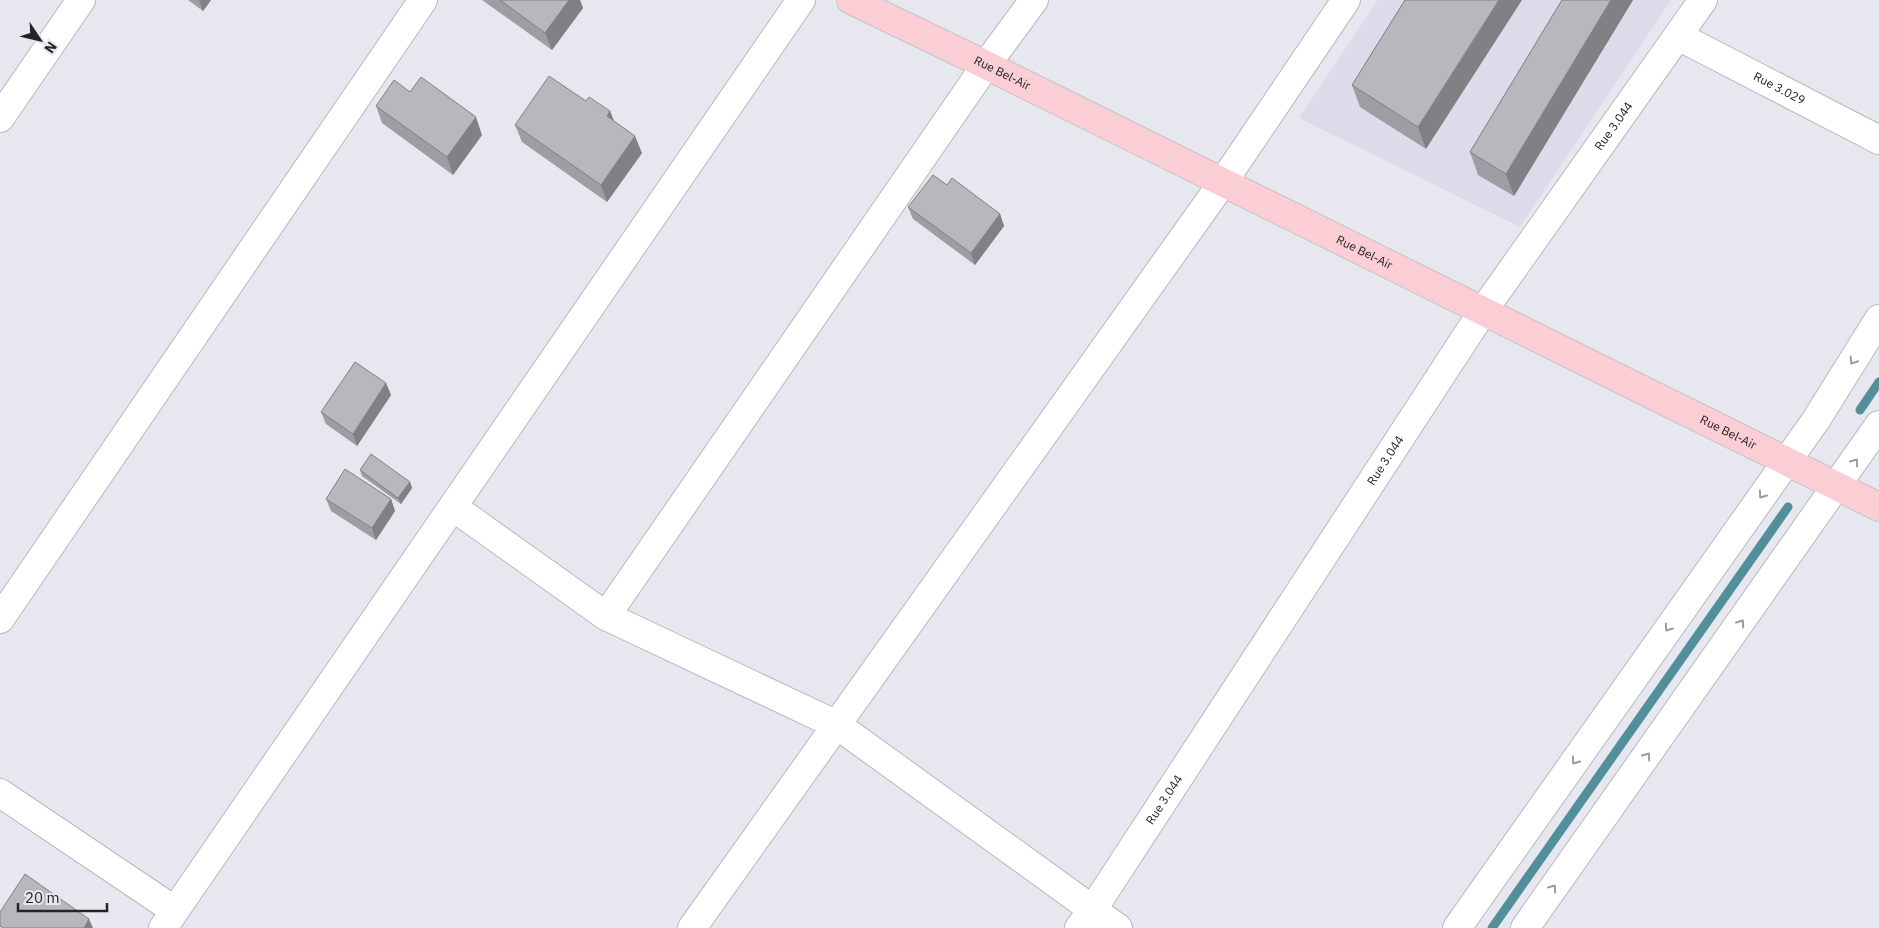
<svg xmlns="http://www.w3.org/2000/svg" width="1879" height="928" font-family="'IBM Plex Sans',sans-serif">
	<style>
		.built { fill: #dbdbea }
		.lines { fill: none; stroke-linecap: round; stroke-linejoin: round }
		.stream { stroke: #538f9b; stroke-width: 9 }
		.minor-casing { stroke: #b8b8bf; stroke-width: 30 }
		.major-casing { stroke: #c6c6c7; stroke-width: 30 }
		.minor { stroke: #fff; stroke-width: 28 }
		.major { stroke: #fbcdd5; stroke-width: 28 }
		.wall { fill: #9d9da3 }
		.shaded-wall { fill: #808085 }
		.building { fill: #b7b7be; stroke: #808085 }
		.oneway { stroke: #9c9c9e }
		.labels { text-anchor: middle; stroke-width: 5; stroke-linejoin: round; paint-order: stroke }
		.street-label { font-size: 12px; fill: #242427; stroke: #e7e7ef }
	</style>
	<rect width="100%" height="100%" fill="#e7e7ef"/>
	<path class="built" d="M1378 0H1671L1520 227 1299 118Z"/>
	<g class="lines">
		<path class="stream" d="M1860 410 1879 382
			M1492 928 1788 507"/>
		<g class="minor-casing">
			<g id="minor">
				<path id="s1" d="M1678 36 1879 140"/>
				<path d="M0 118 81 0"/>
				<path d="M453 507 606 616 837 725 1118 928"/>
				<path d="M606 616 986 65 1034 0"/>
				<path d="M0 619 423 0"/>
				<path d="M0 793 174 910"/>
				<path d="M163 928 801 0"/>
				<path d="M692 928 1223 182 1346 0"/>
				<path id="s2" d="M1079 928 1093 909 1483 311 1703 0"/>
				<path d="M1457 928 1816 420 1879 319"/>
				<path d="M1525 928 1879 425"/>
			</g>
		</g>
		<g class="major-casing">
			<g id="major">
				<path id="s3" d="M851 0 986 65 1879 507"/>
			</g>
		</g>
		<use href="#minor" class="minor"/>
		<use href="#major" class="major"/>
	</g>
	<path class="wall" d="M188 0H211L203 11Z
		M482 0H580L583 8 552 50Z
		M1405 0 1426 149 1360 107 1352 85Z
		M1562 0H1633L1514 196 1478 175 1470 152Z
		M410 92 482 135 453 175 382 123 376 106Z
		M586 101 610 111 614 121 642 153 607 202 522 142 515 125Z
		M947 185 1000 214 1004 226 975 265 913 219 908 207Z
		M386 383 391 395 357 446 326 424 321 412Z
		M360 470 410 482 412 488 401 504 362 476Z
		M326 499H391L395 511 376 540 331 511Z"/>
	<path class="shaded-wall" d="M199 0H211L203 11Z
		M569 0H580L583 8 552 50 545 33Z
		M1499 0H1522L1426 149 1418 127Z
		M1611 0H1633L1514 196 1506 174Z
		M610 111 617 129 607 116Z
		M476 117 482 135 453 175 447 157Z
		M635 136 642 153 607 202 601 185Z
		M1000 214 1004 226 975 265 971 253Z
		M386 383 391 395 357 446 353 434Z
		M410 482 412 488 401 504 398 498Z
		M391 499 395 511 376 540 372 528Z
		M89 919 93 928H84Z"/>
	<path class="building" d="M500 0H569L545 33Z
		M1405 0H1499L1418 127 1352 85Z
		M1562 0H1611L1506 174 1470 152Z
		M549 76 586 101 589 97 610 111 607 116 635 136 601 185 515 125Z
		M421 77 476 117 447 157 376 106 394 80 410 92Z
		M933 175 947 185 952 178 1000 214 971 253 908 207Z
		M355 362 386 383 353 434 321 412Z
		M371 454 410 482 398 498 360 470Z
		M345 469 391 499 372 528 326 499Z
		M25 874 89 919 84 928H3L0 926V912Z"/>
	<defs><path id="oneway-chevron" d="M-2-3.5L2.5 0L-2 3.5" fill="none" stroke-width="1.6" stroke-linecap="round" stroke-linejoin="round" transform="scale(1.25)"/></defs>
	<g class="oneway">
		<use href="#oneway-chevron" transform="translate(1853 361) rotate(122)"/>
		<use href="#oneway-chevron" transform="translate(1855 462) rotate(-55)"/>
		<use href="#oneway-chevron" transform="translate(1762 495) rotate(125)"/>
		<use href="#oneway-chevron" transform="translate(1741 623) rotate(-55)"/>
		<use href="#oneway-chevron" transform="translate(1668 628) rotate(125)"/>
		<use href="#oneway-chevron" transform="translate(1647 756) rotate(-55)"/>
		<use href="#oneway-chevron" transform="translate(1575 761) rotate(125)"/>
		<use href="#oneway-chevron" transform="translate(1553 888) rotate(-55)"/>
	</g>
	<g class="labels">
		<g class="street-label">
			<text dy="4" stroke="none"><textPath href="#s3" startOffset="168">Rue Bel-Air</textPath></text>
			<text dy="4" stroke="none"><textPath href="#s1" startOffset="114">Rue 3.029</textPath></text>
			<text dy="4" stroke="none"><textPath href="#s2" startOffset="964">Rue 3.044</textPath></text>
			<text dy="4" stroke="none"><textPath href="#s3" startOffset="572">Rue Bel-Air</textPath></text>
			<text dy="4" stroke="none"><textPath href="#s3" startOffset="978">Rue Bel-Air</textPath></text>
			<text dy="4" stroke="none"><textPath href="#s2" startOffset="559">Rue 3.044</textPath></text>
			<text dy="4" stroke="none"><textPath href="#s2" startOffset="154">Rue 3.044</textPath></text>
		</g>
	</g>
	<g transform="translate(40 40) rotate(125)" stroke="#e7e7ef" stroke-width="4" paint-order="stroke">
	<path d="M0-4L9 19L0 12L-9 19Z" fill="#242427"/>
	<text y="-8" font-size="14" font-weight="bold" text-anchor="middle" fill="#242427">N</text>
	</g>
	<path d="M18 903v8h89v-8" fill="none" stroke="#242427" stroke-width="2.5"/>
	<text x="25" y="903" font-size="15" fill="#242427" stroke="#e7e7ef" stroke-width="4" paint-order="stroke">20 m</text>
</svg>
